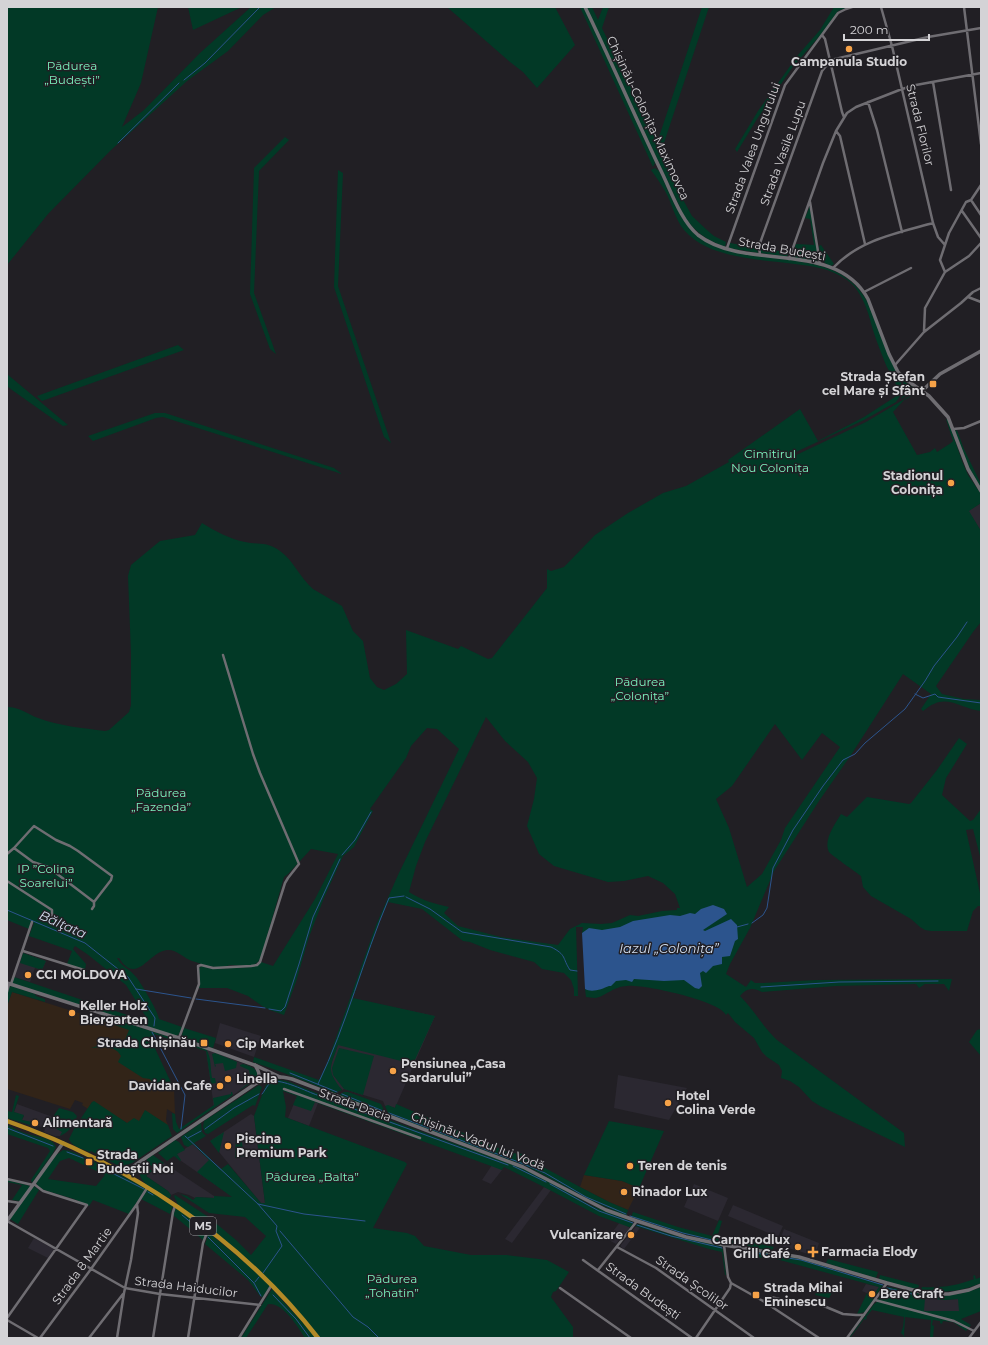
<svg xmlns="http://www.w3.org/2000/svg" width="988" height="1345" font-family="Montserrat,sans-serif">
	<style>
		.built { fill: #2b2831 }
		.industrial { fill: #322418 }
		.green { fill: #023926; fill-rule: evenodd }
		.water { fill: #2c548d }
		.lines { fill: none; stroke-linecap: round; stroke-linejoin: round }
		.stream { stroke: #2c548d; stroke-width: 1 }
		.minor { stroke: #6f6d72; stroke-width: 2.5 }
		.tertiary { stroke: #6f6d72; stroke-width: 3.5 }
		.secondary { stroke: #6f6d72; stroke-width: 3.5 }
		.trunk { stroke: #b28a27; stroke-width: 4.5 }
		.poi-dot { fill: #f6a248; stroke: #211f24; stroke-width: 1.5 }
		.labels { text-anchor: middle; stroke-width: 3; stroke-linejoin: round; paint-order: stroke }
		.shield { fill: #211f24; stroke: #9e9da1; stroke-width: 1 }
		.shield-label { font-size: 11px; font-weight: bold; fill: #d4d3d6 }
		.poi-label { font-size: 12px; font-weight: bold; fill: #d4d3d6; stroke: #211f24; text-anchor: start }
		.park-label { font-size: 12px; fill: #7af5bf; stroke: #211f24 }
		.street-label { font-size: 12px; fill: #d4d3d6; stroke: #211f24 }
		.water-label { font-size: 13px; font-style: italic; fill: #d2deef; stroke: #211f24 }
	</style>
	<rect width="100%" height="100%" fill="#211f24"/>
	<path class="built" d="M981 503V531L968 511Z
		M23 953 46 961 42 970 35 968 30 982 14 977Z
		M353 999 435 1016 395 1108 388 1106H385L383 1101 344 1089 342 1090 341 1088 325 1082Z
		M220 1023 261 1036 254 1057 215 1043Z
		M206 1049 252 1067 255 1069 254 1081 214 1108Z
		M618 1075 687 1088 680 1100 678 1102V1104L669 1120 614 1108Z
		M297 1096 318 1103 309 1126 288 1118Z
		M17 1104 50 1116 52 1117 48 1124 63 1132 60 1136H55L44 1132 45 1129 33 1123 22 1120 24 1116 14 1112Z
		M251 1114 254 1116 265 1203H261L210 1141Z
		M192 1144 254 1201 233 1197 174 1156Z
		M164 1163 214 1196V1198L197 1197 195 1198 189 1195 178 1192 171 1195 168 1191 146 1176Z
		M492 1165 502 1170 491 1184 482 1180Z
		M694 1184 728 1198 718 1221 684 1207Z
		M544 1187 551 1190 512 1243 505 1239Z
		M733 1205 783 1226 778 1237 728 1216Z
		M620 1222 629 1227V1229L616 1244 607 1239Z
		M636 1226 640 1228 624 1249 621 1247V1245Z
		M784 1229 819 1243 815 1256 778 1245Z
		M34 1238 54 1249 48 1258 28 1248Z
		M866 1284 879 1287 873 1296 862 1291Z
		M924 1298 945 1300 959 1299V1311H924Z"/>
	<path class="industrial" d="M12 992 148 1035 165 1085 174 1089 175 1114 167 1109 166 1120 172 1136 127 1123 92 1102 88 1109 82 1105 83 1103 75 1100 70 1109 7 1089V1007Z
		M584 1175 622 1181 639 1188 628 1210 609 1202 580 1187Z"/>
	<path class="green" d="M7 7H158L141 83 122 127 144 110 200 53 251 7H276L263 15 228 51 187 81 110 151 48 214 7 265Z
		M188 7H242L193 30Z
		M447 7H555L575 45 537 88 523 72 510 62Z
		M580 7H584L654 160 655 163 653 167Z
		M586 7H592L598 20 603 7H609L602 28 657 143 702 7H709L661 152 675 185 692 216 708 231 714 236 726 242 725 247C706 239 696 233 684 216Z
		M834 7H849L838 11 823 32 792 68 757 119 737 152 735 149 758 111 798 55 820 30Z
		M285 137 289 140 259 171 254 293 276 354 270 349 250 294 254 168Z
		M655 168 659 171C669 191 679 219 695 234 705 244 720 247 733 250 747 253 761 256 775 258 812 263 847 266 867 301L894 367 901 378 902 393 896 402 864 420 798 451 792 454V457L866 422 913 394 918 390 924 396 919 392 904 400 893 412 917 455 930 452 935 448 937 452 951 443 953 441 946 419 948 420 962 461 968 475 981 494V503L969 511 981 531V622L973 632 936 686 942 694 964 699 981 700V711C965 710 949 696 934 704 930 705 926 709 923 711L921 709 931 694 903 674 851 755 819 801 774 871 750 928 730 964 726 974 746 987 751 980 755 983H763L817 980 952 979 949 991 944 984H925L919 988 916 984 836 986 762 992C753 987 746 988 740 996 754 1010 763 1027 777 1040L904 1133 905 1147 820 1106 812 1101 799 1087 790 1081 781 1078 782 1071 779 1065 767 1057 762 1052 754 1038 735 1022 728 1013 726 1015C720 1001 643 984 627 986 621 986 614 989 609 992 605 994 599 998 595 998 592 998 588 997 586 997L585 989 597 987 620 935 582 933 583 927H576L578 996H574V989L571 980 564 973 542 969 534 962 490 950 470 942 463 941 422 909 388 902 380 920 353 998 435 1016 413 1064 338 1045C330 1069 326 1069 342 1090L335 1093 284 1073 253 1062 254 1057 319 1080 327 1063 376 925 398 875 459 749 437 729 427 728 411 746 406 758 370 809 373 811 354 847 343 856 324 898 309 937 296 982 284 1015 270 1010 262 1006 248 996 227 988H199L200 984 199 968 202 966 213 969 251 967 261 962 273 966 315 899 338 854 311 849 288 874 284 877 262 954C261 958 259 962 255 964 253 966 249 966 246 966 241 966 236 965 231 965 226 966 221 968 216 967 208 967 199 963 192 961 184 958 176 949 167 950 148 952 137 986 119 958H117C122 967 130 969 137 978 142 985 158 1011 159 1019L182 1027 179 1034 176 1036 12 983 14 977 148 1022V1020L126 985 87 954 75 946 73 949 86 964 85 970 87 973V975L81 973 82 971 67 964 72 951 29 936 34 923 31 922 29 929 7 920V707C20 707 27 714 38 718 59 726 83 728 105 731L109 730 129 712 131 705V654L128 576 131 565 160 541 195 535 202 523C215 531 230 539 245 542 258 545 267 541 280 551 294 561 300 578 313 589L342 606 353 631 363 641 370 678 377 687 384 690 396 684 407 674 406 630 458 649 461 646 488 659 492 658 547 588V569L551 571 564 567 595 535 628 513 663 493 686 486 729 462 728 460 800 409 818 441 864 417 895 397C897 393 897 390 896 385 893 376 887 369 884 360 880 350 876 340 873 330 869 316 866 303 857 290 850 279 836 273 824 269 782 258 714 265 684 230 675 219 672 203 665 191 661 184 656 177 651 170ZM486 717 505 741 528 762 537 778 534 799 527 826 539 854 554 866 608 882 624 881 648 876 663 883 675 894 680 908H677V910L662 911 638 916 630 915 612 923 601 924 582 923 570 929 558 945 501 937 458 926 444 913 449 907C435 904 421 900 409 892L416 866 425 842ZM775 724 802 760 822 733 840 747 785 828 781 840 762 874 747 887 729 828 716 799 732 786Z
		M338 170 343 173 338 286 391 443 384 437 334 287Z
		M810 206 818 256 816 262 793 258 792 256 796 244 814 245 810 219 805 218Z
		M730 243 757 248 758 253 729 248Z
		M821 245 834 264 831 266C820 262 821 257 819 246Z
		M760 247 788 253 787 257 761 253Z
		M178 345 184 350 42 401 37 396Z
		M7 374 68 425 63 426 12 390 7 386Z
		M903 380 916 389 901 399 904 393Z
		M155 413H165L334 468 342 474 163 417 156 418 93 441 88 436Z
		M957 430 964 449 981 484V488L968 466 955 431Z
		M959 738 967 744 946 778 942 795 970 821 973 820 981 809V860L973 829 966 830 980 893 981 892V906H978L973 911 967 931H931L925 930 920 927 911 919 871 896 863 887 861 876C857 873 830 854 829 852 823 840 835 824 841 814L847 817 867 797 909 804 911 803 937 770Z
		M23 953 46 961 42 970 20 963Z
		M12 986 35 994 36 996 45 999V1002L12 992 7 1006V996L9 987Z
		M102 1015 206 1049C212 1058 210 1068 212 1078H215L216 1083 211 1084 206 1051 154 1034 152 1042 174 1089 162 1082 160 1085 155 1086 150 1079 143 1078 118 1062 121 1056C116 1045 101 1047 91 1048L109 1042 122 1047 129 1030 100 1020Z
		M184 1028 216 1038 213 1048 183 1037 182 1035Z
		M981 1029V1056L969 1042 977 1030Z
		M339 1048 374 1056 363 1095 344 1089 333 1075 332 1068Z
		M215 1053 235 1061 237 1062 236 1068 225 1071 223 1063 215 1064 216 1066 215 1067 212 1054Z
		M243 1064C249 1066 256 1067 258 1075L254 1081 237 1092 251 1081 249 1070 240 1066V1065Z
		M275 1079 287 1081 334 1100 517 1166 548 1180 590 1205 633 1222 632 1227H629L599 1216 544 1187 504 1167 502 1170 315 1102 311 1111 293 1105 297 1096 283 1091 286 1107 285 1117 405 1162 407 1164 373 1228 407 1233 415 1236 424 1246 471 1255H507L547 1260 569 1272 556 1291 553 1292 551 1297 573 1327V1338H320L274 1286 179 1207 174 1196 175 1195 207 1216 236 1240 251 1255 266 1236 245 1217 209 1213 180 1194 187 1196 193 1200 196 1197 214 1198V1196L232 1197 197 1172 209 1160 193 1144 188 1147 184 1145 181 1137 201 1123 202 1132 206 1136 194 1143 221 1169 228 1164 261 1203H265L254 1116 267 1082Z
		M259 1085 262 1087 255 1106 253 1105 208 1134 205 1133 203 1127 204 1121Z
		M231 1092H232L233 1095 177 1133 173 1129 172 1113 175 1114 176 1122 179 1129 214 1105 213 1098 231 1094Z
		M344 1092H348L381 1104 384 1110 383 1113 339 1095Z
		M16 1095 19 1096 14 1112 24 1115 22 1120 32 1122 30 1125 7 1118V1111L12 1112Z
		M94 1101 127 1123 134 1118 139 1121 145 1110 168 1125 172 1136 132 1163 124 1166 117 1165 91 1151 90 1152C83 1149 72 1147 69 1139L75 1127 92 1102Z
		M396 1104 510 1153 525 1154 532 1161 580 1187 609 1202 628 1210 626 1216 590 1200 553 1180 526 1166 389 1115 385 1106 388 1105 395 1108Z
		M59 1108 73 1112 77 1116C75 1124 68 1133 60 1136L62 1132 48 1124Z
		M609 1121 664 1131 639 1188 622 1181 584 1175Z
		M7 1125C15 1128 22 1133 31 1135 39 1137 53 1138 56 1147L53 1153 32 1183 31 1180 50 1151 48 1148 7 1134Z
		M224 1132 219 1153 210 1141Z
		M241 1136 244 1156 235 1158 236 1137Z
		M175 1140 179 1142 185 1150 177 1154 181 1160 180 1161 174 1156 167 1161 158 1153Z
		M63 1150C77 1150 85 1161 97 1163L146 1188 129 1214 93 1200 89 1206 74 1199 44 1190 38 1186 36 1183 55 1156ZM69 1158 105 1175 96 1186 48 1179 60 1161Z
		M153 1155 164 1163 155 1169 147 1162V1159Z
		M140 1166H145L152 1171 146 1176 168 1191 171 1195 170 1198H168C157 1191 135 1183 140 1166Z
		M7 1180 30 1186 20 1201 12 1200 22 1185 7 1182Z
		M34 1186 39 1190 18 1224 10 1219Z
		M148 1189 173 1206 170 1214 141 1199Z
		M176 1208 207 1231 203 1240 173 1215Z
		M633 1212 678 1227 712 1236 719 1220 722 1221 718 1234 719 1242 684 1234 631 1217Z
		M638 1224 673 1235 721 1246 723 1250 726 1275H725L722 1252 709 1249 635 1226Z
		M209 1233 249 1266 270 1286 263 1297 260 1296 248 1280 205 1244Z
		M722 1237 744 1240 774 1247 772 1250 750 1247 745 1244 724 1243Z
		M741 1249 788 1256 801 1259 883 1285 865 1312 857 1314 867 1293 873 1296 879 1287 776 1259 740 1255Z
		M828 1259 878 1272 876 1278 826 1263Z
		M880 1275 919 1285 918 1290 879 1279Z
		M975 1275 976 1279 981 1277V1283C960 1292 944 1293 921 1290L922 1287C941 1288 956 1286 974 1279L973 1276Z
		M819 1286 834 1289 829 1298 815 1295Z
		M887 1287C895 1287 903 1291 911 1292 936 1298 958 1297 981 1287V1311L961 1319 971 1325 966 1331 953 1322 943 1321 942 1324 940 1323V1321L933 1320 932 1325 934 1326 933 1338H930L931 1320 905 1317 904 1336 907 1338H903L904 1336 901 1333 903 1327 904 1317 872 1310 866 1317 867 1318 865 1320 864 1319 850 1338H849L874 1304 877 1302 880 1296 898 1298 899 1296 884 1291ZM925 1298 945 1300 958 1299 959 1311H924Z
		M272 1289 313 1334 316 1338H305C298 1327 283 1302 268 1304L246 1338H241Z"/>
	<path class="water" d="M713 905 724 909 727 914 703 930 705 931 731 919 737 925 738 939 735 941 730 956 722 957V964L713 966 706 973 703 971 700 973 702 986 699 989 695 988 684 980 664 981 634 979 632 982 626 980 616 981 611 986H609C602 989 592 993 585 989L582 933 589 928 602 930 620 927 633 921 670 915 680 916 690 913 695 914 701 909Z"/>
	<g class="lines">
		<path class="stream" d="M184 80 205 63 260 7
			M118 143 179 83
			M915 694 923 698 935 694 938 697 981 703
			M342 855 355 840 371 812
			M406 897 430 909 462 932 551 947C567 955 562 958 570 970L577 971
			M7 910 85 943 128 977 155 1018 154 1026
			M752 923 763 915 767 908 773 868 793 830 823 786 843 760 855 754 865 743 905 709 925 681 934 666 957 637 967 622
			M737 927 748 924
			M761 987 839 982 938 981
			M136 989 191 998
			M196 999 265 1008
			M269 1009 281 1011 285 1007 299 964 313 917 340 859
			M152 1032 185 1095 181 1129
			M290 1073 337 1092
			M318 1084C347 1024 363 959 389 898L404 896
			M262 1094C265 1091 268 1083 272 1082 280 1078 308 1092 317 1095
			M342 1094 383 1111
			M321 1097 508 1165
			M389 1113 521 1163 545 1173 586 1197 626 1214
			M7 1128 53 1146
			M205 1129 234 1108 259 1094
			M185 1136 258 1204 277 1226 276 1231 282 1246 263 1273
			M188 1138 201 1131
			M67 1152 83 1158
			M98 1166 144 1189
			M513 1166 546 1182
			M550 1184 599 1211 633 1223
			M148 1192 153 1195
			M258 1204 304 1214 365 1221
			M182 1215 205 1234
			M630 1216 683 1233 716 1241
			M637 1225 671 1236 722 1248
			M280 1231 353 1317 368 1327 379 1338
			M208 1237 254 1283 261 1296
			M742 1251 801 1260 883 1285
			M255 1282 259 1277
			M887 1288 912 1294
			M273 1295 296 1319 310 1338"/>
		<path class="minor" d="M881 7 892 46 933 223 938 237 945 245
			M964 7 981 144
			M822 35 825 39 842 112 844 117
			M933 82 951 190
			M868 102 877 130 902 232
			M836 131 840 136 865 244
			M971 200 981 215
			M810 202 820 264
			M962 211 981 238
			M727 248 785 85 838 13 846 9 852 7
			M760 255 759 246 822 71 831 60 928 37 981 28
			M789 259 823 163 836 131 847 113 856 107 902 89 916 85 981 73
			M833 268C859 240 897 233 933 223
			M945 272 940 260 949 233 966 202 971 200 981 185
			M864 292 911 268
			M968 297 981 302
			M924 331 925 308 945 272 969 256 981 243
			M895 365 924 332 961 303 973 292 981 288
			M953 429 964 428 981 421
			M14 848 34 826 56 840 70 846 78 851 112 876 111 880 94 902
			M7 854 14 848 33 862 48 867 94 902V906L92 909
			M7 881 52 910V918
			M23 951 84 970
			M11 984 32 922
			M7 992 9 984
			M179 1038 199 984 198 966 201 965 213 968 251 966 257 965 260 962 285 883 288 878 299 864 260 773 253 754 223 655
			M284 1089 420 1138
			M7 1179 33 1185
			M7 1201 20 1203
			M7 1221 125 1288 160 1294 260 1305
			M617 1247 656 1268 754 1338
			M583 1260 692 1338
			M598 1270 637 1221
			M731 1283 763 1301 819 1338
			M560 1288 631 1338
			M875 1300 954 1321 974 1331
			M763 1301 771 1297 791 1302 819 1304 843 1314 856 1315H864
			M7 1318 87 1205 43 1191 34 1184
			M7 1320 38 1338
			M40 1338 91 1269 137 1204
			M89 1338 123 1294
			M117 1338 124 1293 131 1260 138 1213 137 1204 147 1188
			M153 1338 173 1212 175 1206
			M188 1338 203 1243 208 1230
			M239 1338 271 1286
			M696 1338 730 1288 731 1283 728 1277 724 1245
			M847 1338 887 1283
			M969 1338 981 1322"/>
		<path class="tertiary" d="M585 7C612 63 636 119 663 175 672 194 682 222 698 235 746 272 836 239 868 299L889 354 898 372 905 379 929 396 948 417 968 469 981 491
			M922 391 940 374 981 351
			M7 983 179 1038 257 1066 280 1077
			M7 1221 63 1143"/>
		<path class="secondary" d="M255 1065C259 1072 261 1075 256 1082
			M127 1175 134 1166 141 1161 255 1084C269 1076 275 1075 292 1079L523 1167 606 1210 637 1221 686 1237 724 1245 799 1257 887 1283 928 1294H949L969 1290 981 1285"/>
		<path class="trunk" d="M7 1121C127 1163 240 1237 318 1338"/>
	</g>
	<g class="poi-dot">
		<circle cx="849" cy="49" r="4"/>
		<rect x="929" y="380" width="8" height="8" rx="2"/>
		<circle cx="951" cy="483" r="4"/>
		<circle cx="28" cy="975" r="4"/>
		<circle cx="72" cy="1013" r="4"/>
		<rect x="200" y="1039" width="8" height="8" rx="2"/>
		<circle cx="228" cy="1044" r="4"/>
		<circle cx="393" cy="1071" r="4"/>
		<circle cx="228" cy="1079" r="4"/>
		<circle cx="220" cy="1086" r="4"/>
		<circle cx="668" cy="1103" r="4"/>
		<circle cx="35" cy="1123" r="4"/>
		<circle cx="228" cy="1146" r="4"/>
		<rect x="85" y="1158" width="8" height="8" rx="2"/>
		<circle cx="630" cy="1166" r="4"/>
		<circle cx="624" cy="1192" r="4"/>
		<circle cx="631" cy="1235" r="4"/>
		<circle cx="798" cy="1247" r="4"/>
		<path d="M811 1246h4v4h4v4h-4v4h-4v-4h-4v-4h4z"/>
		<circle cx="872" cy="1294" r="4"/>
		<rect x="752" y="1291" width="8" height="8" rx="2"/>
	</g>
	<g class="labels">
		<rect class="shield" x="190" y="1217" width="26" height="18" rx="3"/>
		<g class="shield-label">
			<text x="203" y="1230">M5</text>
		</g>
		<g class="poi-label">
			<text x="849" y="66" text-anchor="middle">Campanula Studio</text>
			<text x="925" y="381" text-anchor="end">Strada Ștefan<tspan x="925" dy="14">cel Mare și Sfânt</tspan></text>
			<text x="943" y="480" text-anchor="end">Stadionul<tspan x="943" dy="14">Colonița</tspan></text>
			<text x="36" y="979">CCI MOLDOVA</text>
			<text x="80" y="1010">Keller Holz<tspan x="80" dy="14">Biergarten</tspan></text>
			<text x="196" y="1047" text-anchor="end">Strada Chișinău</text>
			<text x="236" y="1048">Cip Market</text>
			<text x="401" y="1068">Pensiunea „Casa<tspan x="401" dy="14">Sardarului”</tspan></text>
			<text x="236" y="1083">Linella</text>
			<text x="212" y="1090" text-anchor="end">Davidan Cafe</text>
			<text x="676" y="1100">Hotel<tspan x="676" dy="14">Colina Verde</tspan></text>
			<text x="43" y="1127">Alimentară</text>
			<text x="236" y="1143">Piscina<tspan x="236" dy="14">Premium Park</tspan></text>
			<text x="97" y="1159">Strada<tspan x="97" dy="14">Budeștii Noi</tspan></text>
			<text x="638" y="1170">Teren de tenis</text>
			<text x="632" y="1196">Rinador Lux</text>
			<text x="623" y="1239" text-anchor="end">Vulcanizare</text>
			<text x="790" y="1244" text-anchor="end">Carnprodlux<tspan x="790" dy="14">Grill Café</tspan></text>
			<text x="821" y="1256">Farmacia Elody</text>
			<text x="764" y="1292">Strada Mihai<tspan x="764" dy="14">Eminescu</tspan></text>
			<text x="880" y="1298">Bere Craft</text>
		</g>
		<g class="park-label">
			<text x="72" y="70">Pădurea<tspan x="72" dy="14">„Budești”</tspan></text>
			<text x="770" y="458">Cimitirul<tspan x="770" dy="14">Nou Colonița</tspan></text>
			<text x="640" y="686">Pădurea<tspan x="640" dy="14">„Colonița”</tspan></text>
			<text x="161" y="797">Pădurea<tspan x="161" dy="14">„Fazenda”</tspan></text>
			<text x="46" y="873">IP ”Colina<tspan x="46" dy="14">Soarelui”</tspan></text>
			<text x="312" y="1181">Pădurea „Balta”</text>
			<text x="392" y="1283">Pădurea<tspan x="392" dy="14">„Tohatin”</tspan></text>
		</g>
		<g class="street-label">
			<text transform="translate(648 118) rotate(65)" y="4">Chișinău-Colonița-Maximovca</text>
			<text transform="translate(920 125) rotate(76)" y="4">Strada Florilor</text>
			<text transform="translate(753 148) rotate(-70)" y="4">Strada Valea Ungurului</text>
			<text transform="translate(783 153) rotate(-70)" y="4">Strada Vasile Lupu</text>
			<text transform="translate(782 249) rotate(10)" y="4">Strada Budești</text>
			<text transform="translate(355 1105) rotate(20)" y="4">Strada Dacia</text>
			<text transform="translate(478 1141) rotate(21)" y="4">Chișinău-Vadul lui Vodă</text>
			<text transform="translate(82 1266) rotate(-54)" y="4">Strada 8 Martie</text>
			<text transform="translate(692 1283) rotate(35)" y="4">Strada Școlilor</text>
			<text transform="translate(186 1287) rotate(7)" y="4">Strada Haiducilor</text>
			<text transform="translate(643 1291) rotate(36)" y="4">Strada Budești</text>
		</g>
		<g class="water-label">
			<text transform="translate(63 924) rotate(24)" y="5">Bălţata</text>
			<text x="669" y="953">Iazul „Colonița”</text>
		</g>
	</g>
	<rect width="988" height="1345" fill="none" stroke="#d4d3d6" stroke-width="16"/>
	<path d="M844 34v6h85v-6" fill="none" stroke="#d4d3d6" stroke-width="2"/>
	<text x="850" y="34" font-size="12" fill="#d4d3d6" stroke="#211f24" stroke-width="3" paint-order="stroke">200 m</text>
</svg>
